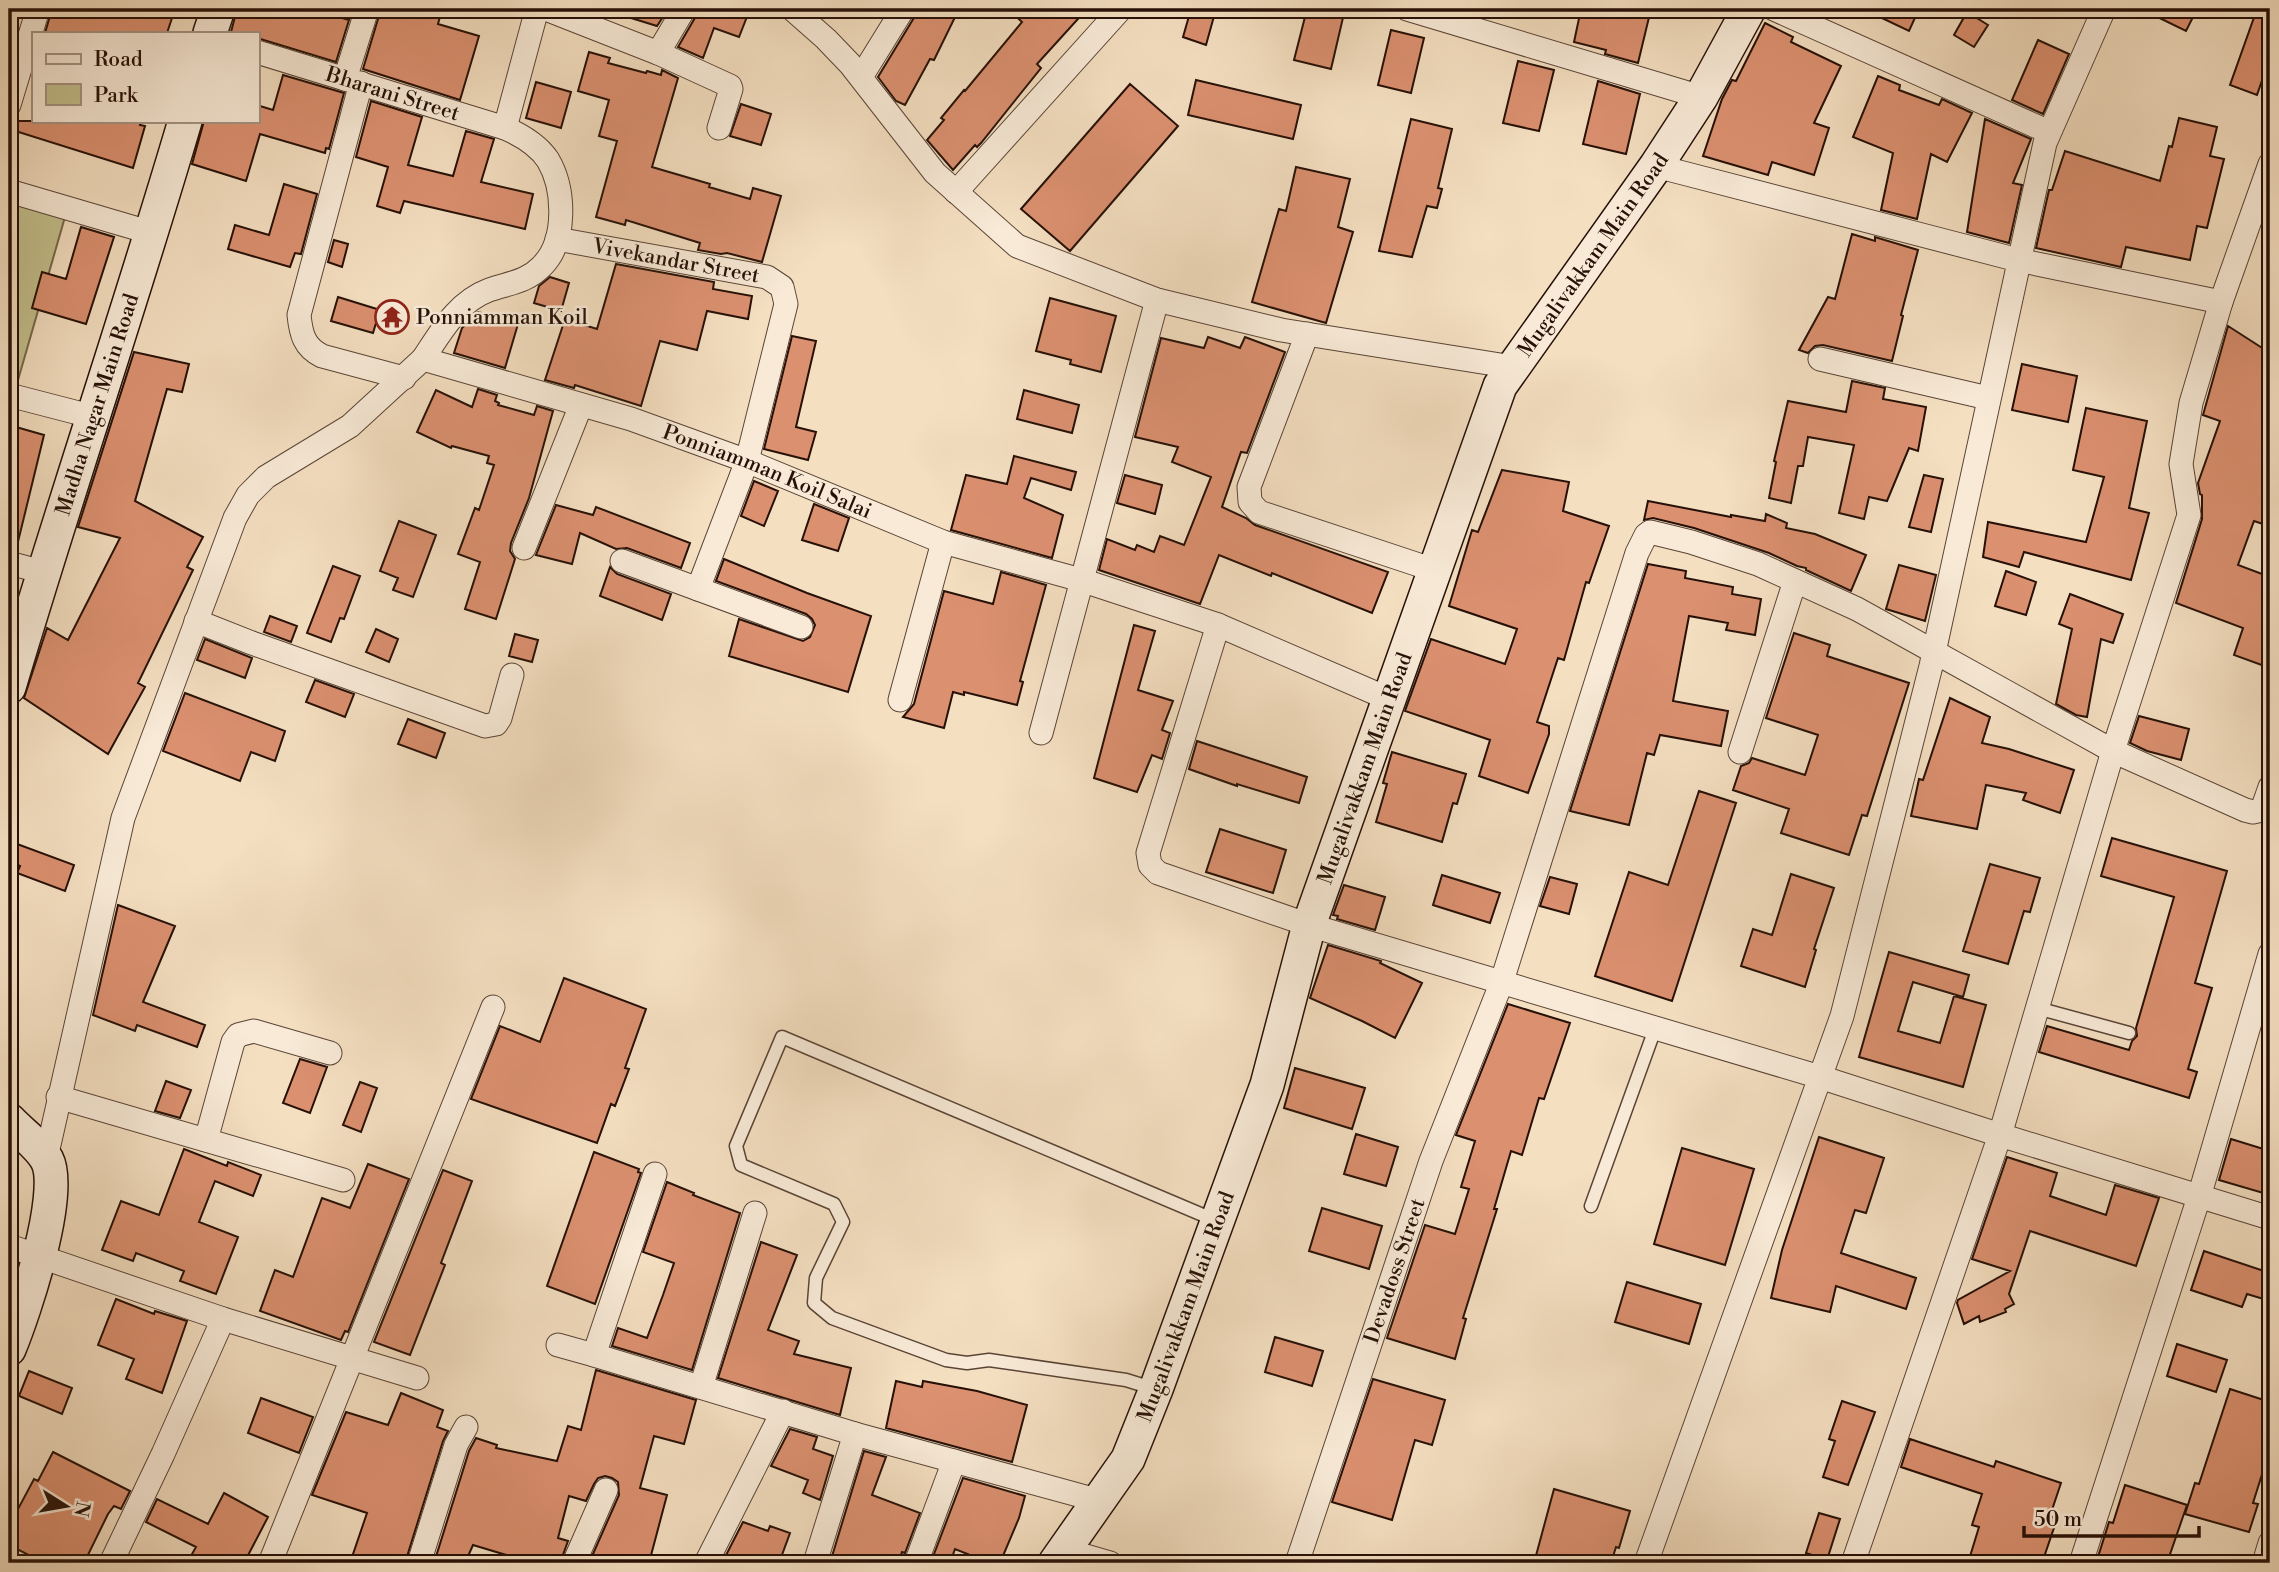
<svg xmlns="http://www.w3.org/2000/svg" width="2279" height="1572" font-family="'Libre Bodoni',serif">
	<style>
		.green { fill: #c3c08d; stroke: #74684a; stroke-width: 2 }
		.building { fill: #db9070; stroke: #261007; stroke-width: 2 }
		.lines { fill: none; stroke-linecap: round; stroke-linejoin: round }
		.lane-casing { stroke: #5a4436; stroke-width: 15 }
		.street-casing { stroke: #5a4436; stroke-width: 25 }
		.secondary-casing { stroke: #261007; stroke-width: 36 }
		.lane { stroke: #f8ead7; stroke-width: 12 }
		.street { stroke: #f8ead7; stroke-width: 23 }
		.secondary { stroke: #f8ead7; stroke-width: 33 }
		.labels { text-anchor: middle; stroke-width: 5; stroke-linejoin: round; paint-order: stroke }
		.street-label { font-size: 21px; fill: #261007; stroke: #f8ead7 }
		.poi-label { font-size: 21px; fill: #261007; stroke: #f8ead7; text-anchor: start }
	</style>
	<rect width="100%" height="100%" fill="#f4dfc1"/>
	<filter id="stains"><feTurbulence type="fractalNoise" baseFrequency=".00286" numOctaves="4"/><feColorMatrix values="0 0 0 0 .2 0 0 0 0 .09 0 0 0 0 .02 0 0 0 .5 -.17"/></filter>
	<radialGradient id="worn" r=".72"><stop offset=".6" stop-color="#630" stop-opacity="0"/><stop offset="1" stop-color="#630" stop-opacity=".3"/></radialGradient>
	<path class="green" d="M9 193 67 210 16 387 9 385Z"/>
	<path class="building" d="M52 9H150L173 15 167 33H45Z
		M237 9H323L322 12 349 20 336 62 257 38V33L231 32Z
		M381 9H442L438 24 479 36 460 100 363 69Z
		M616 9H668L657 26 615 13Z
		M698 9H750L739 37 714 28 703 58 678 47 696 16Z
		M917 9H959L934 60 930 59 905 105 896 101 878 77 915 16Z
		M1008 9H1087L1037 64 1041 68 981 143 977 147 975 145 953 170 927 140 944 120 941 118 964 90 965 91 1022 22Z
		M1191 9H1216L1206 45 1183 37Z
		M1307 9H1345L1331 69 1294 60Z
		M1581 9H1651L1638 63 1605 54 1606 50 1574 42Z
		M1863 9H1919L1909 31Z
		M2141 9H2197L2186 31Z
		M2257 9H2270V57L2257 95 2230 85Z
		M1967 12 1988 25 1974 47 1954 35Z
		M1765 23 1793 37 1791 42 1841 66 1814 123 1829 128 1814 175 1772 162 1768 175 1703 156 1722 99 1732 80 1736 81Z
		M1391 30 1424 38 1411 93 1378 85Z
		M2038 40 2069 54 2043 114 2012 100Z
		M589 52 610 58 608 63 646 73 647 71 661 75 662 70 678 78 652 167 710 184 709 187 750 199 753 188 781 196 762 262 727 253 721 254 698 250 700 243 626 220 625 225 596 217 617 141 599 136 609 100 578 91Z
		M1518 61 1554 70 1539 131 1503 123Z
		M283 75 344 93 329 149 326 148 325 153 260 134 246 181 192 164 204 121H257V105L273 110Z
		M1878 76 1900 85 1899 90 1939 105 1942 99 1972 113 1947 162 1931 154 1917 219 1881 210 1893 153 1853 137Z
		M1196 80 1301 105 1293 139 1188 115Z
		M1598 81 1640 94 1626 154 1583 144Z
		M536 82 571 92 561 128 526 118Z
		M1130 84 1178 126 1070 251 1021 209Z
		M371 101 422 117 408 165 453 176 466 131 494 139 481 182 533 194 525 229 404 201 400 213 377 206 388 167 356 157Z
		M741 104 771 114 761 145 730 136Z
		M2179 118 2217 127 2210 156 2224 159 2207 228 2197 226 2190 260 2126 247 2121 267 2036 248 2049 190H2052L2065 151 2160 181 2169 146 2172 147Z
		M1411 119 1452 129 1438 188 1442 189 1437 208 1427 206 1412 257 1379 251Z
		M1985 119 2031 139 2013 183 2022 185 2009 243 1967 232Z
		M9 121H141L140 125 145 126 133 168 9 129Z
		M1296 167 1350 179 1338 227 1353 232 1326 323 1252 302 1279 209 1286 211Z
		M284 184 317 194 301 254 295 253 290 267 228 249 235 225 269 235Z
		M81 227 114 237 86 324 32 308 42 272 66 279Z
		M1852 234 1875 241V237L1918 250 1901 315 1903 316 1892 361 1823 345 1815 346 1808 353 1799 350 1828 297 1835 299Z
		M334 240 348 244 342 267 328 262Z
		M616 264 714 282 713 289 752 296 748 319 707 311 697 350 660 341 641 406 575 385 574 388 545 380 565 319 597 329Z
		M550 277 569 283 561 311 534 303 539 286Z
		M338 297 380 310 373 333 331 321Z
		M1050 298 1116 316 1101 372 1070 364 1071 360 1036 351Z
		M478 312 518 324 505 368 454 353 462 328Z
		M2228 326 2270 353V512L2266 525 2254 521 2238 565 2270 577V668L2234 655 2243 628 2176 603 2202 519V495L2200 494 2198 483 2220 421 2203 415Z
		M792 336 816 341 796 427 816 432 808 460 764 449Z
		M1208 337 1240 348 1245 337 1285 352 1247 453 1241 452 1222 507 1246 518 1255 525 1388 572 1372 613 1272 573 1271 576 1219 555 1200 604 1099 570 1107 539 1135 550 1137 545 1154 552 1160 536 1184 545 1211 477 1172 462 1178 447 1135 437 1161 338 1204 348Z
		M134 352 189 364 182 392 167 389 135 501 203 537 187 567 193 570 138 683 145 687 108 754 24 698 47 628 68 640 120 538 78 527Z
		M2022 364 2077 376 2068 422 2012 410Z
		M1852 381 1885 388 1883 399 1926 407 1918 451 1909 448 1887 501 1869 497 1864 519 1839 513 1854 445 1808 437 1803 466H1798L1791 503 1769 498 1776 462 1774 461 1788 401 1846 412Z
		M478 389 497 395 495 401 499 403 498 405 534 415 537 406 553 411 529 498 511 543 510 551 515 559 496 619 465 609 480 562 458 554 475 508 479 510 494 465 487 463 489 456 452 446 451 448 417 432 436 390 472 407Z
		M1024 390 1079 405 1072 433 1017 419Z
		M2086 408 2147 421 2129 508 2149 513 2131 580 2024 552 2019 567 1983 557 1988 522 2086 542 2104 477 2073 470Z
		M9 425 44 435 16 550 9 549Z
		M1014 456 1076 472 1071 490 1031 478 1024 498 1063 515 1052 558 951 530 966 475 1007 484Z
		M1502 470 1569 482 1563 511 1609 526 1589 583 1586 582 1564 660 1558 658 1537 722 1549 726V734L1528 793 1479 776 1490 740 1405 711 1431 639 1505 664 1517 629 1449 606 1472 530 1478 532Z
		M1125 475 1162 485 1155 514 1117 503Z
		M1924 475 1943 479 1931 532 1909 527Z
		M754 481 778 491 764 526 741 516Z
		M1648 501 1731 517V515L1765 521 1766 514 1787 523 1786 528 1815 534 1866 555 1851 591 1806 570V568L1797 566 1769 553 1694 528 1653 518 1644 520Z
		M814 504 849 518 838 551 802 540Z
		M556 505 593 515 596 507 690 543 681 568 627 548 616 549 580 533 572 564 536 555Z
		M399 521 436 535 413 597 393 590 398 578 380 571Z
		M724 559 807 593 871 616 848 692 729 656 739 619 803 641 810 637 815 625 812 619 806 614 716 581Z
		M1648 564 1686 571 1685 578 1733 587 1732 594 1761 599 1755 635 1726 630 1728 623 1689 616 1673 701 1728 711 1721 746 1660 735 1654 755 1647 753 1629 825 1570 811Z
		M1899 565 1936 575 1925 621 1886 609Z
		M333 566 360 576 344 619 340 618 331 642 307 633Z
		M610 567 617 574 671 594 662 620 600 596Z
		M2006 571 2036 582 2026 615 1995 606Z
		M1001 572 1046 585 1020 681 1023 682 1017 705 964 692V695L953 692 944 728 903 717 914 704 944 591 993 604Z
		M2070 594 2123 614 2113 643 2101 639 2087 717 2076 715 2056 704 2072 629 2059 624Z
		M270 616 297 626 291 642 264 632Z
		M1134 625 1155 631 1138 690 1173 701 1162 730 1170 733 1162 759 1152 755 1137 792 1094 778Z
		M376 629 398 639 389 662 366 652Z
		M1794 633 1830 645 1827 656 1909 683 1867 816 1862 815 1849 855 1781 833 1789 809 1733 790 1741 766 1749 763 1752 758 1805 775 1818 735 1766 718Z
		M515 634 538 640 532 662 509 656Z
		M205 639 252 658 245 678 197 660Z
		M315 680 354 694 345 717 306 702Z
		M185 693 285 731 275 761 251 752 240 781 163 751Z
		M1950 698 1990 717 1982 743 2009 749 2074 770 2060 813 2023 800 2026 793 1986 785 1977 829 1911 816 1919 779 1923 780Z
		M2139 716 2189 729 2181 760 2147 751 2130 743Z
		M408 719 445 733 436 758 398 744Z
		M1197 741 1307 777 1299 803 1237 784V786L1189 769Z
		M1392 752 1466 774 1457 804 1453 803 1442 842 1376 822 1387 784 1383 783Z
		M1699 791 1736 803 1672 1001 1595 976 1629 872 1668 885Z
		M1220 829 1286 850 1273 893 1206 872Z
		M2112 838 2227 871 2195 983 2212 988 2188 1069 2197 1072 2189 1098 2039 1052 2047 1026 2129 1050 2132 1041 2137 1036 2136 1028 2174 897 2101 876Z
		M9 841 74 865 65 891 17 873 20 866 9 861Z
		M1990 864 2040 878 2030 912 2024 911 2008 964 1963 951Z
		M1791 874 1834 888 1814 949 1816 950 1805 987 1741 966 1753 929 1772 935Z
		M1442 875 1500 893 1490 923 1433 905Z
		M1550 877 1577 884 1569 914 1540 906Z
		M1344 885 1385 897 1375 930 1337 919 1338 916 1333 915Z
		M118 905 175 926 143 1002 205 1025 197 1047 137 1025 135 1031 93 1015Z
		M1328 945 1381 961 1380 963 1422 983 1395 1038 1362 1021 1310 998Z
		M1889 952 1969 975 1963 997 1913 982 1898 1031 1940 1043 1954 996 1986 1005 1963 1087 1859 1057Z
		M564 978 646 1009 625 1068 629 1069 615 1106 611 1104 597 1143 471 1099 500 1026 540 1042Z
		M1508 1004 1570 1023 1544 1099 1539 1098 1522 1155 1511 1151 1494 1209H1497L1463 1318 1466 1319 1455 1359 1387 1338 1425 1225 1455 1234 1469 1189 1461 1187 1475 1141 1456 1135Z
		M300 1059 327 1067 310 1113 283 1103Z
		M1295 1068 1365 1088 1352 1129 1284 1108Z
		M166 1081 191 1090 180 1118 155 1111Z
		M360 1082 377 1088 361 1132 343 1125Z
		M1356 1134 1398 1147 1386 1186 1344 1174Z
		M1819 1137 1884 1158 1866 1213 1855 1210 1841 1253 1916 1278 1906 1309 1836 1286 1830 1312 1771 1298 1782 1250Z
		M2231 1139 2270 1151V1195L2219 1180Z
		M1682 1148 1754 1169 1725 1265 1654 1244Z
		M184 1149 227 1166 228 1162 261 1175 253 1196 215 1181 199 1222 238 1237 216 1294 180 1281 184 1271 136 1253 133 1261 102 1250 121 1201 159 1215Z
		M594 1152 639 1169 638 1172 641 1173 595 1304 547 1286Z
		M2007 1157 2057 1173 2050 1196 2106 1215 2115 1185 2159 1198 2136 1266 2030 1231 2009 1294 2014 1304 2005 1309 2006 1312 1980 1322 1979 1316 1964 1324 1957 1303 1958 1300 2010 1271 1972 1259Z
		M368 1164 409 1179 348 1332 345 1331 341 1340 260 1311 275 1270 293 1277 322 1198 350 1208Z
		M443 1170 472 1181 441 1263 445 1265 410 1355 374 1342Z
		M667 1182 694 1193 693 1195 740 1213 692 1370 612 1346 618 1328 647 1338 663 1295 674 1263 643 1252Z
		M1322 1208 1382 1226 1369 1269 1309 1251Z
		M761 1242 797 1255 768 1330 799 1341 794 1354 851 1368 840 1415 718 1378Z
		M2204 1251 2270 1273V1301L2247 1294 2242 1307 2191 1290Z
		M1627 1282 1701 1304 1689 1344 1615 1322Z
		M116 1299 154 1314 155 1311 187 1321 162 1393 126 1379 134 1359 98 1345Z
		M1275 1337 1323 1351 1312 1386 1265 1372Z
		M2177 1344 2227 1360 2216 1392 2167 1376Z
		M596 1370 696 1400 684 1444 654 1436 640 1488 667 1495 649 1563H589L619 1495 618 1482 612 1478 605 1476 598 1478 594 1484 586 1501 569 1496 558 1538 568 1541 560 1563H533L473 1545 465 1563H434L469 1451 476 1438 497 1445 496 1448 557 1461 568 1426 581 1430Z
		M29 1371 72 1388 62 1414 19 1396Z
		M1373 1379 1445 1400 1432 1445 1415 1440 1392 1520 1332 1502Z
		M896 1381 922 1387 923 1381 977 1391 1027 1405 1012 1462 886 1428Z
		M2230 1389 2270 1402V1449L2253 1503 2258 1504 2249 1532 2185 1514 2195 1483 2199 1484Z
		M401 1393 443 1410 437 1427 448 1431 443 1441 405 1563H350L367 1513 312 1495 346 1412 388 1425Z
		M261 1398 313 1417 299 1453 248 1433Z
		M1842 1401 1875 1412 1848 1485 1823 1477 1835 1441 1829 1439Z
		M790 1429 817 1437 813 1449 833 1456 820 1500 803 1493 808 1480 771 1466Z
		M1910 1439 1994 1467 1996 1461 2061 1483 2050 1516 2057 1519 2042 1563H1968L1979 1527 1972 1525 1982 1494 1901 1467Z
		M864 1451 886 1457 872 1495 920 1513 905 1553 902 1552 898 1563H830Z
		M53 1452 130 1491 121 1509 114 1506 108 1514 84 1563H44L9 1545V1507L17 1511 34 1479 38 1481Z
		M963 1478 1025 1496 1019 1518 1000 1563H990L955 1549 950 1563 931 1562Z
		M2125 1485 2187 1505 2167 1563H2115L2098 1557 2109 1522 2113 1523Z
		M1554 1489 1630 1511 1619 1548 1616 1547 1611 1563H1534Z
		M224 1493 268 1517 244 1563H187L196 1547 146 1522 157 1499 208 1524Z
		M1819 1513 1840 1519 1827 1560 1806 1553Z
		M743 1522 768 1531 770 1526 790 1533 779 1563H722Z"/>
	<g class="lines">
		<g class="lane-casing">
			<path id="lane" d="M2037 1008 2129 1033
				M1591 1206 1655 1029
				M1155 1389 1126 1380 989 1360 967 1363 946 1360 832 1318 814 1303 816 1278 843 1222 834 1204 741 1165 736 1146 782 1037 1217 1221"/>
		</g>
		<g class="street-casing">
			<g id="street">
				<path d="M546 9 658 53 730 86 731 89 719 128"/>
				<path d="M792 9 826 39 850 64 935 173 1017 246 1157 300 1281 330 1513 367"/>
				<path d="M1407 9 1701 97"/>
				<path d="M1774 9 2049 132"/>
				<path id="s1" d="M257 52 505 128C521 135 538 145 548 160 565 189 567 241 542 266 527 282 509 283 489 290 457 302 441 332 423 359L631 419 747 461 943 542 1081 580 1218 625 1389 699"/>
				<path d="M658 53 684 9"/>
				<path d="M861 77 903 9"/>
				<path d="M345 79 367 9"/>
				<path d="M361 83 299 315C301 334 304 347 322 356L404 378"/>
				<path d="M9 105 38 9"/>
				<path d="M505 128 537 9"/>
				<path d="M1656 166 2018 260 2221 302"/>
				<path d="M9 191 152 233"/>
				<path d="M956 192 1119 11"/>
				<path id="s2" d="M557 239 767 277 782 287 786 304 747 461 698 589"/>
				<path d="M1307 334 1249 487 1250 502 1259 512 1434 570"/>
				<path d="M1820 359 1988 398"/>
				<path d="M9 395 94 417"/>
				<path d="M524 548 581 405"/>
				<path d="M622 561 801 627"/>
				<path d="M9 563 43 572"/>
				<path d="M196 621 252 643 485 726 496 724 500 718 512 675"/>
				<path d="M1218 625 1148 853 1150 865 1158 873 1309 925 1820 1077 2000 1135 2270 1218"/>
				<path d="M900 700 943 542"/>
				<path d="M1041 733 1157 300"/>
				<path d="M1740 752 1795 581"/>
				<path d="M58 1097 343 1180"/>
				<path d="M206 1140 233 1042 238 1035 254 1031 330 1053"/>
				<path d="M46 1158 123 818 235 518 248 495 266 477 350 426 423 359"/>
				<path d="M9 1246 223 1319 417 1378"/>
				<path d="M558 1345 594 1355 655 1174"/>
				<path d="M594 1355 855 1434 1100 1501"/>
				<path d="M701 1387 755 1213"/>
				<path d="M1065 1550 1110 1563"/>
				<path d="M111 1563 163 1454 223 1319"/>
				<path d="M270 1563 493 1007"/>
				<path d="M419 1563 456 1445 466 1427"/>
				<path d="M574 1563 606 1490"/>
				<path d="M706 1563 783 1411"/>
				<path d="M815 1563 855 1434"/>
				<path d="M916 1563 954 1461"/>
				<path id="s3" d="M1297 1563 1431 1161 1501 984 1637 553 1646 535 1650 532 1691 542 1758 564 1857 609 2113 751 2189 515 2181 464 2191 403 2221 302 2270 164"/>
				<path d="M1646 1563 1842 1016 1931 666 2045 143 2104 9"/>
				<path d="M1853 1563 2000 1135 2113 751 2245 810 2253 812 2262 810 2270 787"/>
				<path d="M2081 1563 2199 1197 2270 954"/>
				<path d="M2264 1563 2270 1543"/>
			</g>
		</g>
		<g class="secondary-casing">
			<g id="secondary">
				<path d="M210 33 218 9"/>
				<path id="s4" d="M9 687C65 498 129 311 185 121"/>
				<path d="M9 1120C20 1132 39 1145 47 1160 64 1193 24 1313 9 1349"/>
				<path id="s5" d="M1055 1563 1128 1459 1156 1389 1267 1085 1309 925 1500 386 1656 166 1701 97 1749 9"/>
			</g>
		</g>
		<use href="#lane" class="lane"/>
		<use href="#street" class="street"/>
		<use href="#secondary" class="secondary"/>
	</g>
	<defs>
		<g id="temple-ring" transform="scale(1.75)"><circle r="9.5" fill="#f8ead7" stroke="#8f2418" stroke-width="1.5"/><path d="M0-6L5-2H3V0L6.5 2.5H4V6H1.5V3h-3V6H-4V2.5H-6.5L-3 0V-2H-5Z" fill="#8f2418"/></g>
	</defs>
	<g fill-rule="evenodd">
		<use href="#temple-ring" x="392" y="317"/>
	</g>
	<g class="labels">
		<g class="street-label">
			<text dy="7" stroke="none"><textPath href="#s1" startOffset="142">Bharani Street</textPath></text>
			<text dy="7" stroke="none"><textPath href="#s5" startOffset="1424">Mugalivakkam Main Road</textPath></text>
			<text dy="7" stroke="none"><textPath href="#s2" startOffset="121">Vivekandar Street</textPath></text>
			<text dy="7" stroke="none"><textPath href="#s4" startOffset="296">Madha Nagar Main Road</textPath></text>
			<text dy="7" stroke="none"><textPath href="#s1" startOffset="945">Ponniamman Koil Salai</textPath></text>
			<text dy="7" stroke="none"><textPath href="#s5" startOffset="858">Mugalivakkam Main Road</textPath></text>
			<text dy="7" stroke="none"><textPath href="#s3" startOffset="308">Devadoss Street</textPath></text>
			<text dy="7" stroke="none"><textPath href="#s5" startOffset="290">Mugalivakkam Main Road</textPath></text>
		</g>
		<g class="poi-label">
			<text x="416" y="324">Ponniamman Koil</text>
		</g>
	</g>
	<rect width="2279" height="1572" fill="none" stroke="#f4dfc1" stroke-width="35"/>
	<rect x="10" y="10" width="2258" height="1551" fill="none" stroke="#261007" stroke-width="3.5"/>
	<rect x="18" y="18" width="2244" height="1537" fill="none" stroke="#261007" stroke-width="2"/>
	<rect x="32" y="32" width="228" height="91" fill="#f8ead7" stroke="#a49384" stroke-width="2"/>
	<rect x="46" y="54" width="35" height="10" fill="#f8ead7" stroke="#a49384" stroke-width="2"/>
	<text x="94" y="66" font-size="21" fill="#261007">Road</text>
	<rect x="46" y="84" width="35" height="21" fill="#c3c08d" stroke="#a49384" stroke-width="2"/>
	<text x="94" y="102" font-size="21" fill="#261007">Park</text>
	<g transform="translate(66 1506) rotate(101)" stroke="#f8ead7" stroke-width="5" paint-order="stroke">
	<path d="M0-5L12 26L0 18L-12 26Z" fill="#261007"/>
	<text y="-10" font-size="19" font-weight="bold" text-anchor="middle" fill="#261007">N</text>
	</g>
	<path d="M2024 1526v10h175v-10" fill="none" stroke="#261007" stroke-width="3.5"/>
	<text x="2034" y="1526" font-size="21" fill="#261007" stroke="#f8ead7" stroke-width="5" paint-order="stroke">50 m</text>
	<rect width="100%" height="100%" filter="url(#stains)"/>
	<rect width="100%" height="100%" fill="url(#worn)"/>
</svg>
